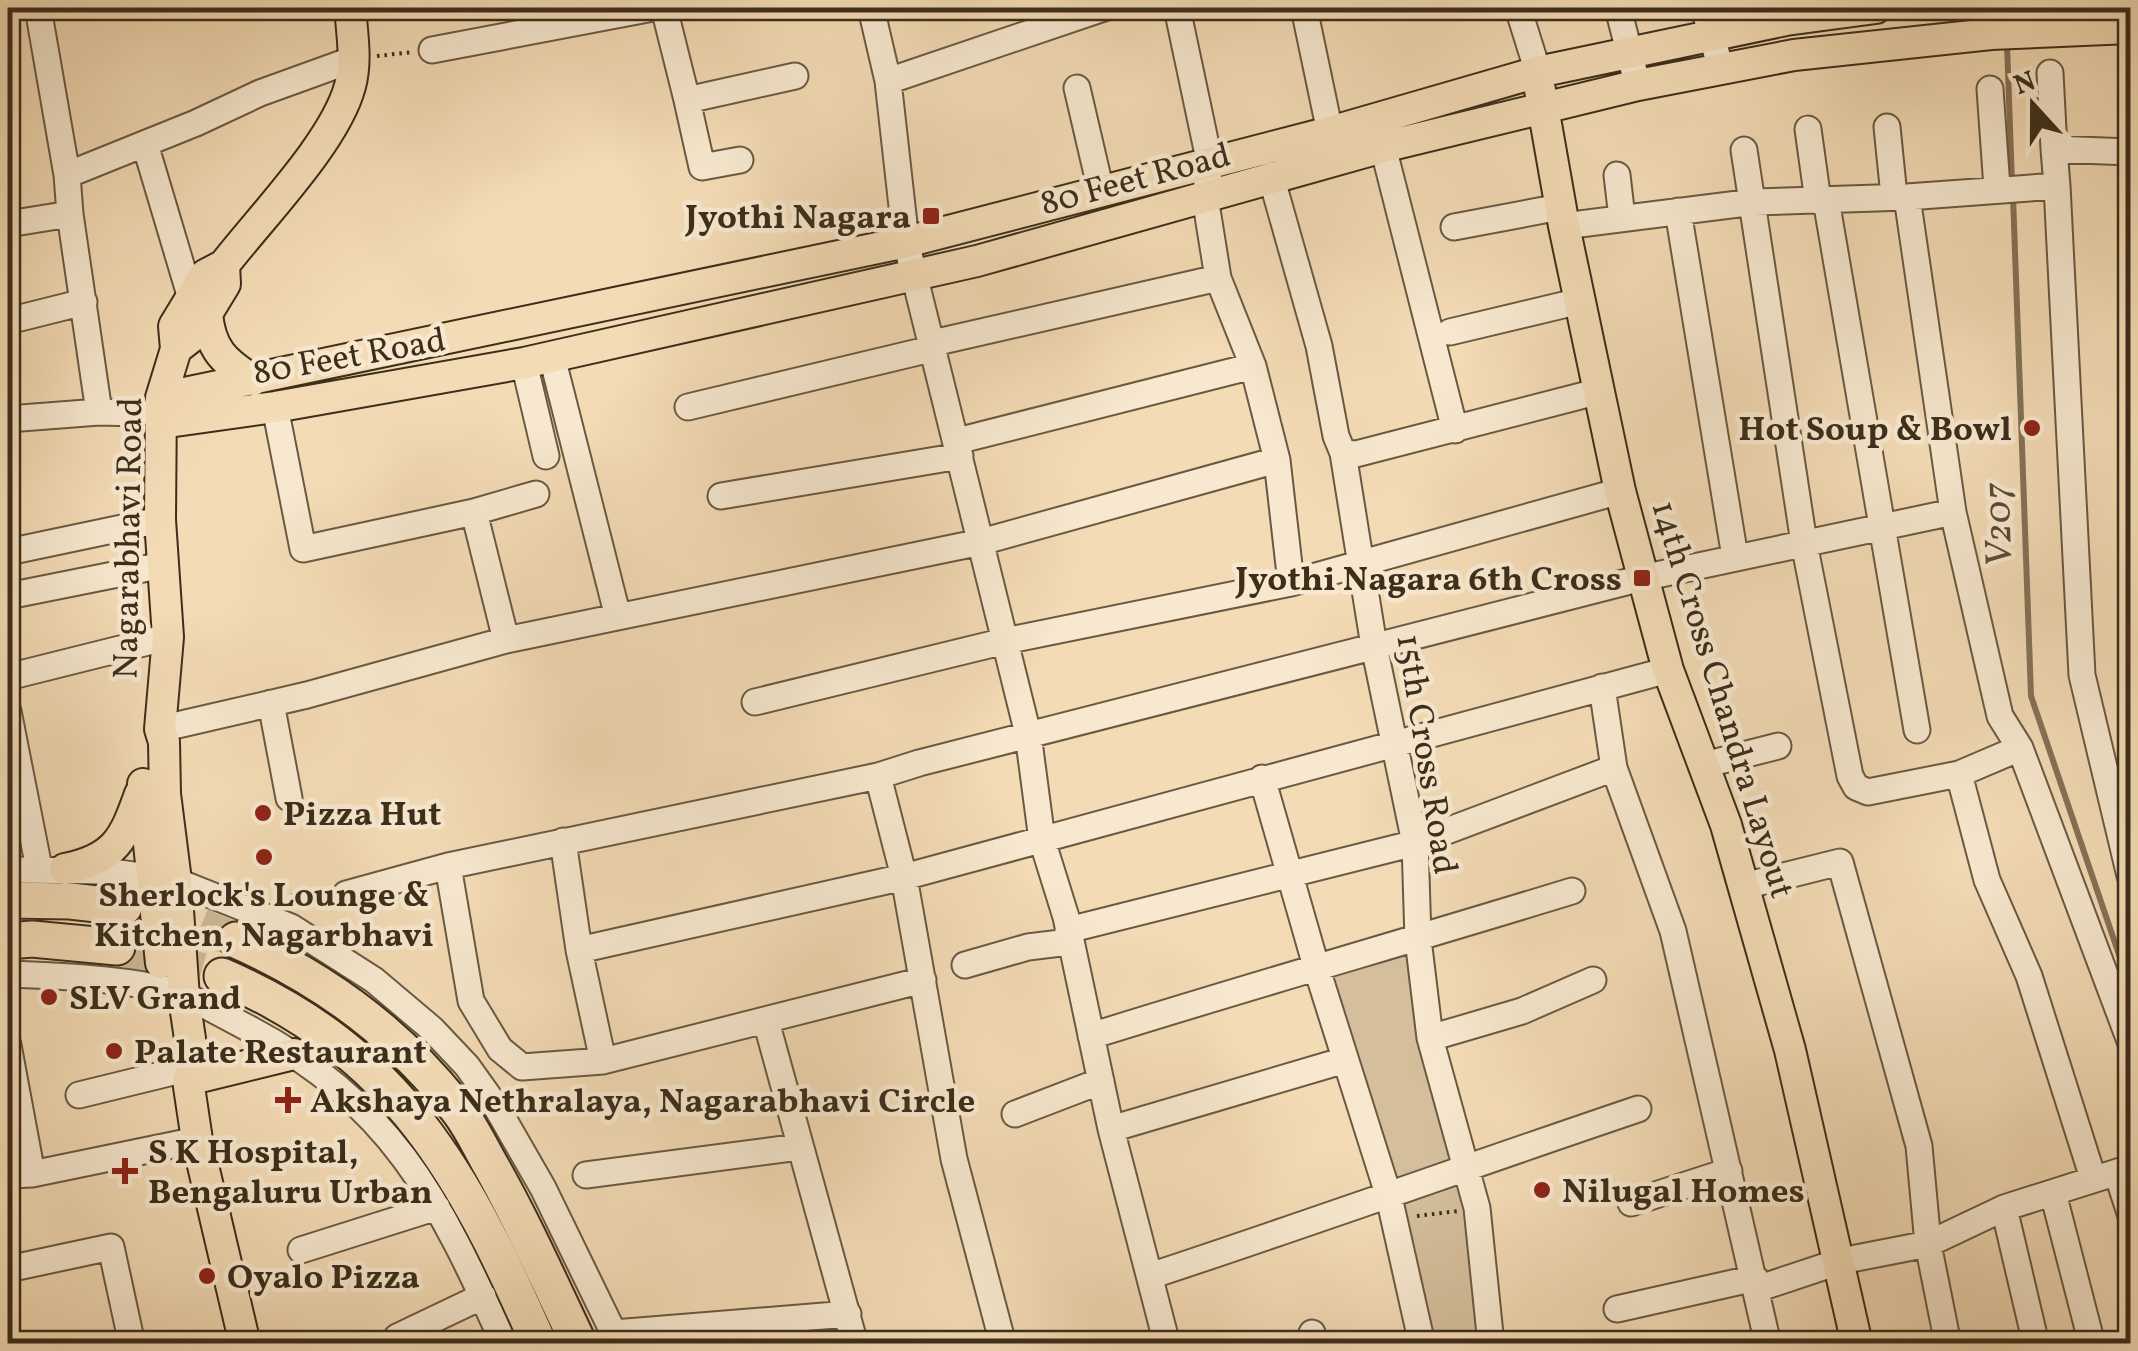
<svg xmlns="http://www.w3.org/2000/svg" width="2138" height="1351" font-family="Vollkorn,serif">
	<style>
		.green { fill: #d4be9b; stroke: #88765b; stroke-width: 2.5 }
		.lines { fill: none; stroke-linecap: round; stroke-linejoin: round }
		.stream { stroke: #857258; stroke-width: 6 }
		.highway-tunnel { stroke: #ceb896; stroke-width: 35; stroke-dasharray: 35 18; stroke-linecap: butt }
		.minor-casing { stroke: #6a5942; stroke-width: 29 }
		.major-casing { stroke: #3c2e1b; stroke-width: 34 }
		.highway-casing { stroke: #3c2e1b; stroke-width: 39 }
		.path { stroke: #3c2e1b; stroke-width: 4; stroke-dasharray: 2.5 5; stroke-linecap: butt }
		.minor { stroke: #f7e8cf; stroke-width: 25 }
		.major { stroke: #f3dbb5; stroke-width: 30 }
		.highway { stroke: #f3dbb5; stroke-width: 35 }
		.poi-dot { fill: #8f2418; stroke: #f7e8cf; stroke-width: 4 }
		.labels { text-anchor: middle; stroke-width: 9; stroke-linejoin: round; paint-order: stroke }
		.street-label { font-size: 35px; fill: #3c2e1b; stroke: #f7e8cf }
		.poi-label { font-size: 35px; font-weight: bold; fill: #3c2e1b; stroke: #f7e8cf; text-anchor: start }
		.water-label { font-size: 38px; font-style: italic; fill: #5a4a34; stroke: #f7e8cf }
	</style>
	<rect width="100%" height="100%" fill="#f3dbb5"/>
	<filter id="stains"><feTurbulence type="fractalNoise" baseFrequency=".002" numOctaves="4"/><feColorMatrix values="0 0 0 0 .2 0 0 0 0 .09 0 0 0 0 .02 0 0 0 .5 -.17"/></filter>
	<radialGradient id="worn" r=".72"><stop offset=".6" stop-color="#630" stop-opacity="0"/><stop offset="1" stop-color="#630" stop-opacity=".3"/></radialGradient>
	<path class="green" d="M1409 949 1456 1161 1394 1185 1327 973Z
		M1461 1183 1484 1343H1429L1397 1206Z"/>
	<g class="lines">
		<path class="stream" d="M2007 44 2012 183
			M2013 196 2031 696 2130 987"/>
		<path class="highway-tunnel" d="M150 912 189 921 236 940
			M117 947 222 976"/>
		<g class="minor-casing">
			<path id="minor" d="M38 8 67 175 196 123 260 93 354 59
				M664 8 687 100 795 76
				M871 8 888 81 906 242 1028 734 1042 840 1066 917 1111 1129 1167 1344
				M1177 8 1210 164 1205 197 1218 278
				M1304 8 1330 132
				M1518 8 1538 72
				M1618 8 1634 71
				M1704 8 1717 55
				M432 50 653 8
				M2050 73 2054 149
				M888 81 1104 8
				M1077 88 1101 191
				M1990 89 1997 188
				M687 100 702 167 740 160
				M1887 127 1894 196
				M1808 129 1818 201
				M145 144 190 295
				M1383 147 1455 430
				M1744 150 1804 543 1850 776 1856 787 1868 792 1959 774 2020 748
				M67 175 70 214 99 412
				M1617 175 1622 218
				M1272 180 1319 346 1336 436 1343 453 1374 646 1415 843 1418 939 1430 1038 1477 1208 1491 1344
				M2057 186 2082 675 2130 876
				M1907 197 1953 512
				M1826 200 1917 730
				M1678 211 1735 557
				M8 224 70 214
				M1564 226 1754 202 1907 197 2057 186 2054 149 2130 152
				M1454 227 1560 207
				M8 321 84 302
				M1450 332 1580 301
				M933 343 1218 278 1253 366 1277 460 1291 583
				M552 357 618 617
				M524 363 546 456
				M275 407 303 549 474 512 536 494
				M688 407 935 348
				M8 419 99 412 138 413
				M957 441 1253 366
				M1343 453 1356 454 1600 391
				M721 496 960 456
				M474 512 506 640
				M8 552 160 520
				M8 596 163 565
				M8 677 168 637
				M1602 687 1614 768 1673 931 1768 1344
				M755 702 1005 641 1291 583 1620 491
				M271 703 289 798
				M8 711 39 868
				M160 729 307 695 506 640 981 542 1277 460
				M1704 765 1778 746
				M1959 774 1987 880 2029 976 2093 1178
				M1262 778 1316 966 1389 1197 1422 1344
				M563 841 579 950 603 1061
				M448 866 471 1001 500 1049 522 1067 603 1061 923 980
				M8 870 105 871 176 881 291 927 374 980 432 1029 467 1066 497 1108 543 1188 619 1344
				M1744 886 1840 862 1919 1146 1928 1244 1948 1344
				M346 894 448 866 878 776
				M1068 930 1415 843 1614 768
				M579 950 904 877 1668 670
				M965 965 1028 947 1069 942
				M8 974C58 976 110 978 160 988 189 994 218 1013 244 1026 391 1102 439 1198 504 1344
				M766 1021 855 1344
				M1091 1036C1251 986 1412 940 1572 891
				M1430 1038 1522 1011 1593 980
				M8 1045 32 1174
				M79 1095 177 1071
				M1015 1114 1101 1081
				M1111 1129 1345 1060
				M2117 1173 2130 1213
				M8 1175 32 1174 197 1140
				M586 1175 799 1147
				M2053 1193 2092 1344
				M1631 1203 1729 1171
				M2004 1208 2036 1344
				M301 1250 437 1207
				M8 1269 111 1247 132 1344
				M1150 1276C1314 1222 1475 1164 1638 1109
				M1757 1289 1841 1261 1928 1244 2004 1208 2130 1168
				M1617 1309 1755 1278
				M614 1333 848 1314
				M1312 1333 1314 1344
				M401 1344 397 1337 483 1296
				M1003 1344 954 1159 904 877 878 776 919 763 1642 578 1953 512 2000 716 2020 748 2130 1041"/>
		</g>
		<g class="major-casing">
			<path id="major" d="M1540 90 1564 226 1620 491 1668 670 1726 825 1790 1050 1857 1344
				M224 265C261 217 335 142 350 86 357 61 352 33 350 8
				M207 313C210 349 224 362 253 380
				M176 349 194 335 225 284 224 265 205 275 174 326 176 349 161 398 160 520 168 637 160 729 164 742 165 794 176 881 184 998 194 1066 188 1080 197 1140 245 1344
				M161 398 906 242 1330 132 1538 72 1786 20 1876 8
				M161 423 275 407 524 363 977 261 1383 147 1638 85 1794 55 1991 34 2130 28
				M143 784 161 963
				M65 869C115 859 124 839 140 794
				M188 1080 294 1054"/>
		</g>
		<g class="highway-casing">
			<path id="highway" d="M8 900 70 901 124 907
				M236 940C320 977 396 1032 454 1105 469 1122 479 1145 490 1164 523 1222 550 1283 579 1344
				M8 941 32 939 117 947
				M222 976C400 1053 464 1174 539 1344"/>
		</g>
		<path class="path" d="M377 56 413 52
			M276 895H326
			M1417 1216 1458 1211"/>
		<use href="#minor" class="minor"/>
		<use href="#major" class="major"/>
		<use href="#highway" class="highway"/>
	</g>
	<g class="poi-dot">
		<rect x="921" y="206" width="20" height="20" rx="5"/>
		<circle cx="2032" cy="428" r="10"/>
		<rect x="1632" y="568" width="20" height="20" rx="5"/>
		<circle cx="263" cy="813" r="10"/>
		<circle cx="264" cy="857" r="10"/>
		<circle cx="49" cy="997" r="10"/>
		<circle cx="114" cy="1051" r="10"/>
		<path d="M283 1085h10v10h10v10h-10v10h-10v-10h-10v-10h10z"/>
		<path d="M120 1156h10v10h10v10h-10v10h-10v-10h-10v-10h10z"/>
		<circle cx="1542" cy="1190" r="10"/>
		<circle cx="207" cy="1276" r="10"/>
	</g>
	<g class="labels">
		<g class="street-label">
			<text transform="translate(1135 178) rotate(-15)" y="12">80 Feet Road</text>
			<text transform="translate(349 355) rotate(-10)" y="12">80 Feet Road</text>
			<text transform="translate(127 538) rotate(-89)" y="12">Nagarabhavi Road</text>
			<text transform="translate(1724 699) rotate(73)" y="12">14th Cross Chandra Layout</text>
			<text transform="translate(1428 754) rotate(81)" y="12">15th Cross Road</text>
		</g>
		<g class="poi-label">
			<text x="911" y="228" text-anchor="end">Jyothi Nagara</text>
			<text x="2012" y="440" text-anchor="end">Hot Soup &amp; Bowl</text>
			<text x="1622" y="590" text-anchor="end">Jyothi Nagara 6th Cross</text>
			<text x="283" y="825">Pizza Hut</text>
			<text x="264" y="906" text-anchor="middle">Sherlock's Lounge &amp;<tspan x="264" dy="40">Kitchen, Nagarbhavi</tspan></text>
			<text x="69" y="1009">SLV Grand</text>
			<text x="134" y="1063">Palate Restaurant</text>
			<text x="310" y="1112">Akshaya Nethralaya, Nagarabhavi Circle</text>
			<text x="148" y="1163">S K Hospital,<tspan x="148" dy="40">Bengaluru Urban</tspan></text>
			<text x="1562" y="1202">Nilugal Homes</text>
			<text x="227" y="1288">Oyalo Pizza</text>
		</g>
		<g class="water-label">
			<text transform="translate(1997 525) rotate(-92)" y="13">V207</text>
		</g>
	</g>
	<rect width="2138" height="1351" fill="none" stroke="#f3dbb5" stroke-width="40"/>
	<rect x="10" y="10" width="2118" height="1331" fill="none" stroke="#3c2e1b" stroke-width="5"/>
	<rect x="20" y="20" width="2098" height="1311" fill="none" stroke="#3c2e1b" stroke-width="2.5"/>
	<g transform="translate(2033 105) rotate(339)" stroke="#f7e8cf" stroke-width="8" paint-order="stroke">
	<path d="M0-8L18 38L0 25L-18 38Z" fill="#3c2e1b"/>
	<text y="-15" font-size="28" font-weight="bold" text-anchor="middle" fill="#3c2e1b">N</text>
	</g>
	<rect width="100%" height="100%" filter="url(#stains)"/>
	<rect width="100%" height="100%" fill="url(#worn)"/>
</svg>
